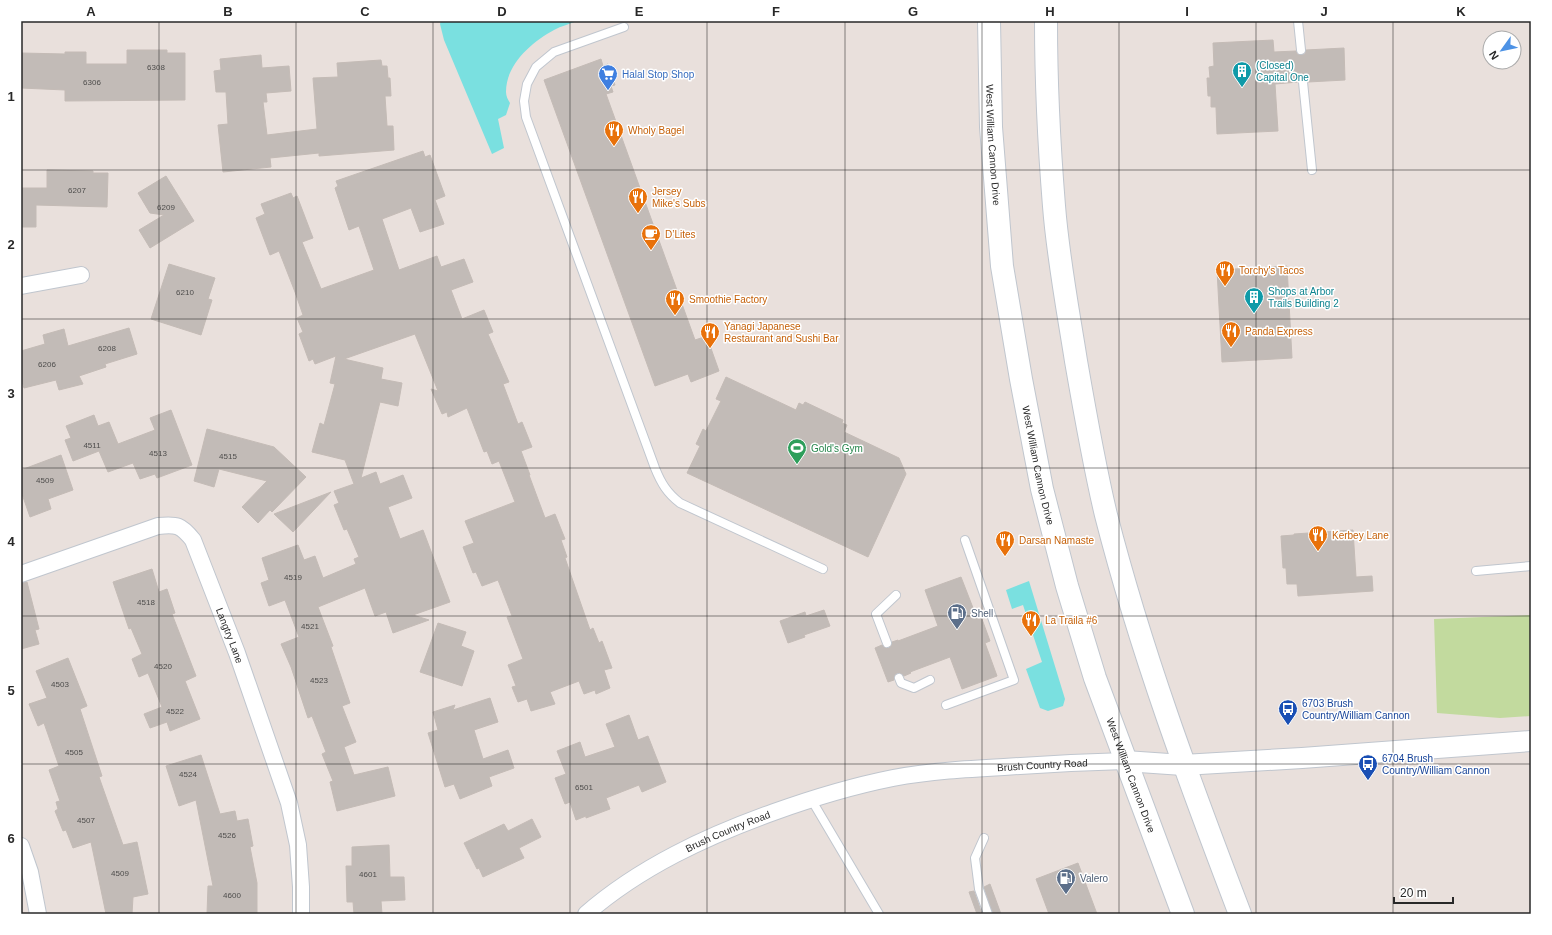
<svg xmlns="http://www.w3.org/2000/svg" width="1552" height="935" font-family="Helvetica,sans-serif">
	<style>
		.green { fill: #c2da9e }
		.water { fill: #7ae0e0 }
		.building { fill: #c2bbb7; stroke: #c4bbb6 }
		.lines { fill: none; stroke-linecap: round; stroke-linejoin: round }
		.service-casing { stroke: #c0c6ce; stroke-width: 10 }
		.minor-casing { stroke: #c0c6ce; stroke-width: 18 }
		.tertiary-casing { stroke: #c0c6ce; stroke-width: 22 }
		.secondary-casing { stroke: #c0c6ce; stroke-width: 24 }
		.service { stroke: #fff; stroke-width: 8 }
		.minor { stroke: #fff; stroke-width: 16 }
		.tertiary { stroke: #fff; stroke-width: 20 }
		.secondary { stroke: #fff; stroke-width: 22 }
		.grid { fill: none; stroke: #282828; stroke-width: 1; stroke-opacity: 0.55 }
		.labels { text-anchor: middle; stroke-width: 3; stroke-linejoin: round; paint-order: stroke }
		.number-label { font-size: 8px; fill: #4e4d4c }
		.culture-label { font-size: 10px; fill: #0d838f; stroke: #fff; text-anchor: start }
		.shop-label { font-size: 10px; fill: #366cbe; stroke: #fff; text-anchor: start }
		.food-label { font-size: 10px; fill: #c56008; stroke: #fff; text-anchor: start }
		.street-label { font-size: 10px; fill: #282828; stroke: #fff }
		.leisure-label { font-size: 10px; fill: #27864d; stroke: #fff; text-anchor: start }
		.service-label { font-size: 10px; fill: #4e5e75; stroke: #fff; text-anchor: start }
		.transit-label { font-size: 10px; fill: #164399; stroke: #fff; text-anchor: start }
		.neatline { fill: none; stroke: #282828; stroke-width: 1.5 }
		.grid-label { font-size: 13px; text-anchor: middle; font-weight: bold; fill: #282828 }
	</style>
	<rect width="100%" height="100%" fill="#e9e0dc"/>
	<path class="green" d="M1531 615V716L1500 718 1437 713 1434 619Z"/>
	<path class="water" d="M441 21H577C570 24 561 26 554 30 532 42 506 64 506 92 506 96 508 100 510 103L506 115 498 119 504 148 492 154 444 40 440 24Z
		M1029 581 1065 699 1063 706 1048 711 1040 708 1026 669 1042 662 1023 605 1012 609 1006 590Z"/>
	<path class="building" d="M1273 40 1274 52 1296 51 1297 54 1301 55 1305 54 1306 50 1344 48 1345 80 1308 82 1307 78 1303 77 1299 78 1298 82 1275 84 1278 131 1217 134 1216 107H1211V96H1208L1207 78H1210L1209 67 1214 66 1213 43Z
		M127 50H167V53H185V100L65 101V90L21 88V53L65 54V52H86V64H127Z
		M261 55 262 68 289 66 291 91 266 93 267 102H263L267 135 317 129 313 78 338 77 337 63 381 60 382 66H387L388 78H390L391 96H385L387 126H393L394 150 319 156V153L270 158 271 167 223 172 218 125 228 124 226 92H216L214 71 221 70 220 59Z
		M601 59 603 66 608 64 615 85 611 86 613 92 606 94 695 340 704 337 705 341 708 340 719 371 691 382 688 374 655 386 544 80Z
		M423 151 425 157 430 155 445 196 435 200 444 224 420 232 411 208 382 219 399 270 437 256 441 267 464 259 473 282 451 290 462 319 484 310 493 332 488 334 509 382 503 384 518 424 522 422 532 447 521 451 530 475H529L545 518 555 514 565 539 561 540 567 557 565 558 590 630 593 628 599 643 602 641 612 668 604 670 610 688 596 694 595 690 584 694 579 681 550 692 555 704 531 711 527 699 518 702 512 687 516 686 508 665 523 659 507 617 512 616 498 580 482 586 476 572 473 573 463 547 474 543 465 521 515 502 499 461 492 464 487 451 484 452 467 408 448 417 447 412 442 414 431 389 438 391 415 334 344 359 383 368 381 379 402 383 398 406 380 402 361 478 376 472 380 484 403 475 412 498 388 507 400 539 423 530 450 602 413 615 429 620 393 633 386 612 375 616 365 588 318 607 333 646 331 647 350 703 342 706 356 742 344 747 354 775 388 767 395 796 337 811 330 782 333 781 322 754 326 752 312 716 308 718 291 667 281 644 299 637 285 600 269 606 261 583 269 580 262 558 298 545 304 560 315 556 323 578 356 564 354 559 359 557 347 529 344 530 334 505 339 503 334 491 354 484 345 460 312 452 320 423 324 425 335 384 330 383 336 356 315 364 313 359 309 361 299 334 303 332 297 318 303 315 295 292 279 251 270 255 256 218 265 214 261 204 291 193 293 198 297 196 313 238 302 242 321 289 374 270 359 226 349 230 335 188 338 186 336 181Z
		M47 170 93 171V173H108L107 207 36 205V227H21V188H47Z
		M166 176 194 221 150 248 139 230 164 215 150 213 138 193Z
		M169 264 215 278 208 299 212 300 201 335 151 319Z
		M1287 266 1292 358 1222 362 1217 270Z
		M129 328 137 354 105 364 106 367 79 376 83 384 59 390 56 380 24 388 21 378V351L45 344 43 335 64 329 68 346Z
		M726 377 796 410 799 403 803 405 805 402 843 420 842 423 847 425 844 432 899 458 906 474 868 557 687 473 700 446 696 444 703 429 706 431 721 401 716 399Z
		M171 410 192 465 157 478 155 474 140 479 133 463 108 472 99 451 73 461 65 440 71 438 66 426 94 415 98 426 109 422 118 444 155 430 150 418Z
		M207 429 274 447 306 477 272 512 270 510 258 523 242 507 267 481 219 469 214 487 194 481Z
		M61 455 73 490 48 499 51 509 30 517 21 491V470Z
		M331 492 293 532 274 514Z
		M1353 530 1356 577 1372 576 1373 591 1298 596 1297 584H1287L1286 568H1283L1281 536 1294 535V534Z
		M152 569 159 592 167 589 175 613 172 614 196 676 185 681 200 719 170 731 167 722 150 728 144 714 162 707 148 673 139 677 132 659 142 654 131 628 129 629 113 582Z
		M961 577 975 613 979 611 990 641 985 643 997 676 962 689 950 657 910 672 911 673 904 676 900 673H897L894 677V680L888 682 875 648 882 645 886 648H889L891 646 892 642 898 640V641L938 626 925 590Z
		M27 582 39 629 35 630 39 644 21 649V583Z
		M824 610 830 626 804 635 805 637 788 643 780 621 805 612 806 616Z
		M438 623 466 632 461 646 474 651 462 686 420 672Z
		M68 658 87 706 80 709 102 776 99 777 123 845 137 842 148 894 133 897 132 914H106L91 842 73 848 66 830 63 831 55 811 58 809 56 802 60 801 49 770 59 766 44 723 38 726 29 704 47 698 36 671Z
		M490 698 498 722 474 730 483 759 508 750 514 768 489 777 492 786 460 799 454 784 445 787 428 733 438 730 433 712 455 705 453 710Z
		M629 715 638 740 648 736 666 782 642 792 639 785 606 798 610 809 586 818V816L576 820 570 802 565 804 555 778 566 774 557 751 580 742 585 757 615 747 606 724Z
		M201 755 220 814 235 811 237 821 248 819 253 846 250 847 257 883V914H207L208 886H213L196 800 179 806 166 766Z
		M532 819 541 837 519 848 524 858 483 877 479 868 477 869 464 843 504 824 508 831Z
		M389 845 390 877H404L405 900 381 901 382 914H354L353 902H347L346 866H352V847Z
		M1078 863 1097 914H1049L1036 879Z
		M990 884 1001 914H993L984 887Z
		M974 891 982 914H977L969 892Z"/>
	<g class="lines">
		<g class="service-casing">
			<path id="service" d="M1298 21 1301 50
				M624 27 554 52 536 67 527 84 524 101 526 117 655 468C661 483 667 493 680 503L823 569
				M1303 82 1312 170
				M1476 571 1531 566
				M887 643 876 614 896 595
				M899 678 901 683 914 688 930 680
				M946 705 1014 680 965 540
				M811 799 879 914
				M984 838 975 858 979 889 988 914"/>
		</g>
		<g class="minor-casing">
			<g id="minor">
				<path d="M21 286 81 275"/>
				<path id="s1" d="M21 574 158 526C177 524 181 525 193 540L237 653 289 803 298 845 301 887V914"/>
				<path d="M21 846 30 872 38 914"/>
				<path id="s2" d="M586 914C640 867 707 836 774 812 813 798 853 786 893 778 930 771 967 769 1004 767 1045 764 1085 762 1125 761"/>
			</g>
		</g>
		<g class="tertiary-casing">
			<path id="tertiary" d="M1125 761 1183 765 1302 758 1531 741"/>
		</g>
		<g class="secondary-casing">
			<g id="secondary">
				<path id="s3" d="M989 21 991 127 1002 266 1021 379 1042 489 1067 586 1095 678 1183 914"/>
				<path d="M1046 21C1046 83 1049 144 1054 206 1058 258 1068 310 1076 361 1085 413 1094 465 1106 515 1141 652 1190 783 1240 914"/>
			</g>
		</g>
		<use href="#service" class="service"/>
		<use href="#minor" class="minor"/>
		<use href="#tertiary" class="tertiary"/>
		<use href="#secondary" class="secondary"/>
	</g>
	<path class="grid" d="M159 21V914M296 21V914M433 21V914M570 21V914M707 21V914M845 21V914M982 21V914M1119 21V914M1256 21V914M1393 21V914M21 170H1531M21 319H1531M21 468H1531M21 616H1531M21 764H1531"/>
	<defs>
		<g id="building-pin" transform="scale(1)"><path d="M0 17L-7.5 6A9.5 9.5 0 1 1 7.5 6Z" fill="#0f9aa8" stroke="#fff"/><path d="M-4-6H4V6H1V3H-1V6H-4ZM-2.5-4.3h1.7v1.8h-1.7ZM.8-4.3h1.7v1.8H.8ZM-2.5-1h1.7V.8h-1.7ZM.8-1h1.7V.8H.8Z" fill="#fff"/></g>
		<g id="supermarket-pin" transform="scale(1)"><path d="M0 17L-7.5 6A9.5 9.5 0 1 1 7.5 6Z" fill="#3f7fe0" stroke="#fff"/><path d="M-6-5.5h2.5l.6 2H6L4.5 2H-2.5L-4.4-4H-6ZM-1.5 3.2a1.3 1.3 0 1 0 .1 0ZM3 3.2a1.3 1.3 0 1 0 .1 0Z" fill="#fff"/></g>
		<g id="restaurant-pin" transform="scale(1)"><path d="M0 17L-7.5 6A9.5 9.5 0 1 1 7.5 6Z" fill="#e8710a" stroke="#fff"/><path d="M-5-6h1v4h1v-4h1v4h1v-4h1v5L-1.5 .5V6h-2V.5L-5-1ZM5-6V6H3V1.5H1.5Q1.5-4 5-6Z" fill="#fff"/></g>
		<g id="cafe-pin" transform="scale(1)"><path d="M0 17L-7.5 6A9.5 9.5 0 1 1 7.5 6Z" fill="#e8710a" stroke="#fff"/><path d="M-5.5-4.5H6V0H3Q3 3.5 0 3.5H-2.5Q-5.5 3.5-5.5 0ZM3-3.2v2h1.7v-2ZM-6 4.5H4V6H-6Z" fill="#fff"/></g>
		<g id="stadium-pin" transform="scale(1)"><path d="M0 17L-7.5 6A9.5 9.5 0 1 1 7.5 6Z" fill="#2e9e5b" stroke="#fff"/><path d="M0-5a6.5 5 0 1 0 0 10a6.5 5 0 1 0 0-10ZM-3.5-1.8h7v3.6h-7Z" fill="#fff"/></g>
		<g id="fuel-pin" transform="scale(1)"><path d="M0 17L-7.5 6A9.5 9.5 0 1 1 7.5 6Z" fill="#5c6f8a" stroke="#fff"/><path d="M-5.5-6h7V0h2V4h1.3V-2.5L3-4.5l.8-.8L6-3V5H2.5V1h-1V6h-7ZM-4.2-4.7v3.2H.2V-4.7Z" fill="#fff"/></g>
		<g id="bus-pin" transform="scale(1)"><path d="M0 17L-7.5 6A9.5 9.5 0 1 1 7.5 6Z" fill="#1a4fb4" stroke="#fff"/><path d="M-5-6H5V4H4V6H2V4H-2V6H-4V4H-5ZM-3.5-4V0h7V-4ZM-3.5 1.2v1.5H-2V1.2ZM2 1.2v1.5H3.5V1.2Z" fill="#fff"/></g>
	</defs>
	<g fill-rule="evenodd">
		<use href="#building-pin" x="1242" y="71"/>
		<use href="#supermarket-pin" x="608" y="74"/>
		<use href="#restaurant-pin" x="614" y="130"/>
		<use href="#restaurant-pin" x="638" y="197"/>
		<use href="#cafe-pin" x="651" y="234"/>
		<use href="#restaurant-pin" x="1225" y="270"/>
		<use href="#building-pin" x="1254" y="297"/>
		<use href="#restaurant-pin" x="675" y="299"/>
		<use href="#restaurant-pin" x="1231" y="331"/>
		<use href="#restaurant-pin" x="710" y="332"/>
		<use href="#stadium-pin" x="797" y="448"/>
		<use href="#restaurant-pin" x="1318" y="535"/>
		<use href="#restaurant-pin" x="1005" y="540"/>
		<use href="#fuel-pin" x="957" y="613"/>
		<use href="#restaurant-pin" x="1031" y="620"/>
		<use href="#bus-pin" x="1288" y="709"/>
		<use href="#bus-pin" x="1368" y="764"/>
		<use href="#fuel-pin" x="1066" y="878"/>
	</g>
	<g class="labels">
		<g class="number-label">
			<text x="156" y="70">6308</text>
			<text x="92" y="85">6306</text>
			<text x="77" y="193">6207</text>
			<text x="166" y="210">6209</text>
			<text x="185" y="295">6210</text>
			<text x="107" y="351">6208</text>
			<text x="47" y="367">6206</text>
			<text x="92" y="448">4511</text>
			<text x="158" y="456">4513</text>
			<text x="228" y="459">4515</text>
			<text x="45" y="483">4509</text>
			<text x="293" y="580">4519</text>
			<text x="146" y="605">4518</text>
			<text x="310" y="629">4521</text>
			<text x="163" y="669">4520</text>
			<text x="319" y="683">4523</text>
			<text x="60" y="687">4503</text>
			<text x="175" y="714">4522</text>
			<text x="74" y="755">4505</text>
			<text x="188" y="777">4524</text>
			<text x="584" y="790">6501</text>
			<text x="86" y="823">4507</text>
			<text x="227" y="838">4526</text>
			<text x="120" y="876">4509</text>
			<text x="368" y="877">4601</text>
			<text x="232" y="898">4600</text>
		</g>
		<g class="culture-label">
			<text x="1256" y="69">(Closed)<tspan x="1256" dy="12">Capital One</tspan></text>
			<text x="1268" y="295">Shops at Arbor<tspan x="1268" dy="12">Trails Building 2</tspan></text>
		</g>
		<g class="shop-label">
			<text x="622" y="78">Halal Stop Shop</text>
		</g>
		<g class="food-label">
			<text x="628" y="134">Wholy Bagel</text>
			<text x="652" y="195">Jersey<tspan x="652" dy="12">Mike's Subs</tspan></text>
			<text x="665" y="238">D’Lites</text>
			<text x="1239" y="274">Torchy's Tacos</text>
			<text x="689" y="303">Smoothie Factory</text>
			<text x="724" y="330">Yanagi Japanese<tspan x="724" dy="12">Restaurant and Sushi Bar</tspan></text>
			<text x="1245" y="335">Panda Express</text>
			<text x="1332" y="539">Kerbey Lane</text>
			<text x="1019" y="544">Darsan Namaste</text>
			<text x="1045" y="624">La Traila #6</text>
		</g>
		<g class="street-label">
			<text dy="4" stroke="none"><textPath href="#s3" startOffset="124">West William Cannon Drive</textPath></text>
			<text dy="4" stroke="none"><textPath href="#s3" startOffset="448">West William Cannon Drive</textPath></text>
			<text dy="4" stroke="none"><textPath href="#s1" startOffset="288">Langtry Lane</textPath></text>
			<text dy="4" stroke="none"><textPath href="#s2" startOffset="489">Brush Country Road</textPath></text>
			<text dy="4" stroke="none"><textPath href="#s3" startOffset="772">West William Cannon Drive</textPath></text>
			<text dy="4" stroke="none"><textPath href="#s2" startOffset="165">Brush Country Road</textPath></text>
		</g>
		<g class="leisure-label">
			<text x="811" y="452">Gold's Gym</text>
		</g>
		<g class="service-label">
			<text x="971" y="617">Shell</text>
			<text x="1080" y="882">Valero</text>
		</g>
		<g class="transit-label">
			<text x="1302" y="707">6703 Brush<tspan x="1302" dy="12">Country/William Cannon</tspan></text>
			<text x="1382" y="762">6704 Brush<tspan x="1382" dy="12">Country/William Cannon</tspan></text>
		</g>
	</g>
	<rect width="1552" height="935" fill="none" stroke="#ffffff" stroke-width="44"/>
	<g transform="translate(1502 50) rotate(237)"><circle r="19" fill="#ffffff" stroke="#a9a9a9"/>
	<path d="M0-3L7 15L0 10L-7 15Z" fill="#4d92e5"/>
	<text y="-6" font-size="11" font-weight="bold" text-anchor="middle" fill="#282828">N</text>
	</g>
	<path d="M1394 897v6h59v-6" fill="none" stroke="#282828" stroke-width="2"/>
	<text x="1400" y="897" font-size="12" fill="#282828" stroke="#ffffff" stroke-width="3" paint-order="stroke">20 m</text>
	<rect x="22" y="22" width="1508" height="891" class="neatline"/>
	<g class="grid-label">
		<text x="91" y="16">A</text>
		<text x="228" y="16">B</text>
		<text x="365" y="16">C</text>
		<text x="502" y="16">D</text>
		<text x="639" y="16">E</text>
		<text x="776" y="16">F</text>
		<text x="913" y="16">G</text>
		<text x="1050" y="16">H</text>
		<text x="1187" y="16">I</text>
		<text x="1324" y="16">J</text>
		<text x="1461" y="16">K</text>
		<text x="11" y="101">1</text>
		<text x="11" y="249">2</text>
		<text x="11" y="398">3</text>
		<text x="11" y="546">4</text>
		<text x="11" y="695">5</text>
		<text x="11" y="843">6</text>
	</g>
</svg>
